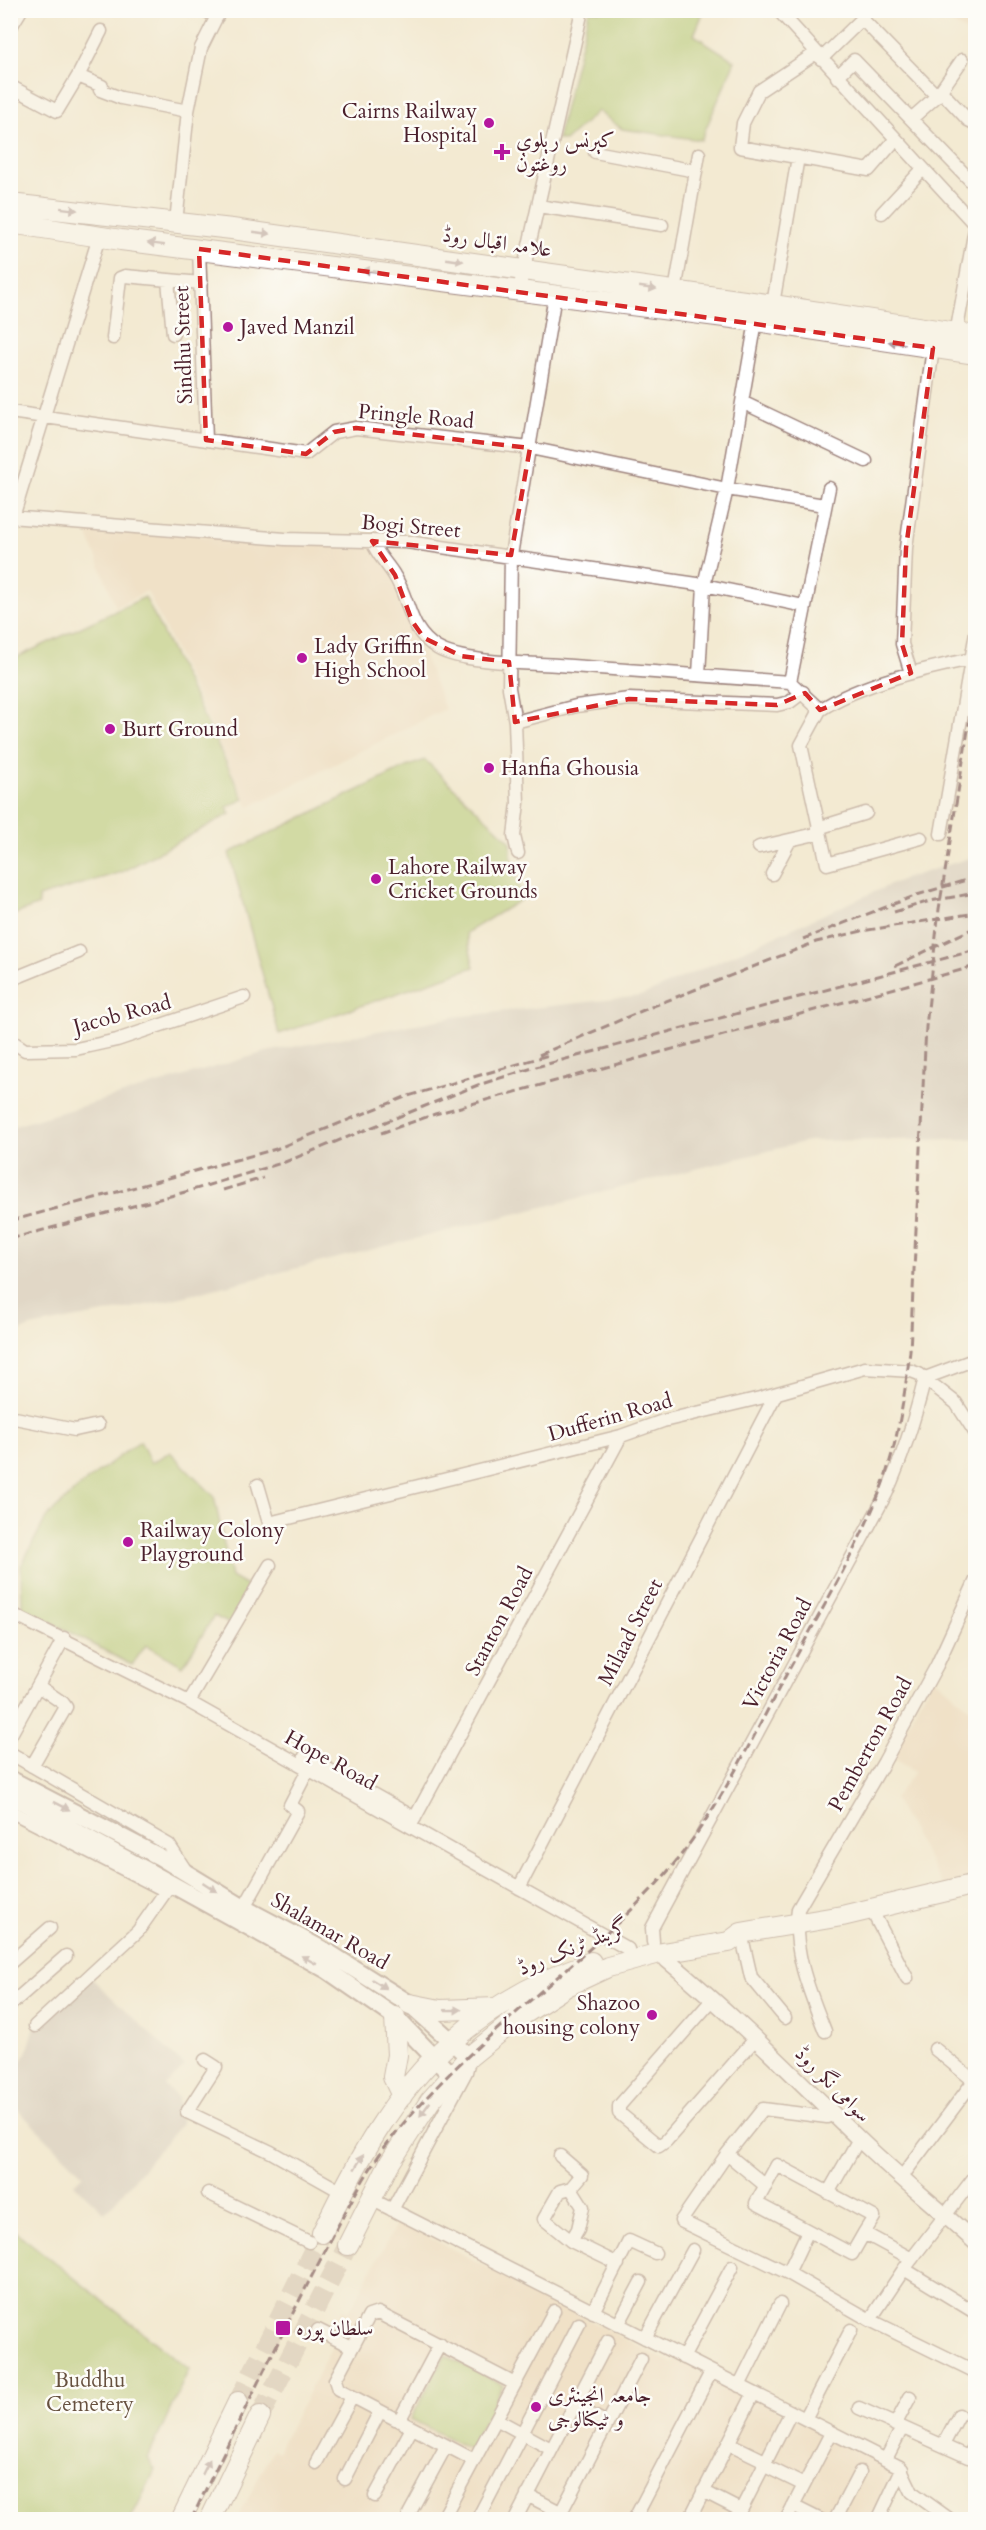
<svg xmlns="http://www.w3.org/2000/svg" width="986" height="2530" font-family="Cardo,Amiri,serif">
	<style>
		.built { fill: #edd7bb }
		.industrial { fill: #ccc2b9 }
		.green { fill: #abc76e; stroke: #7a734c; stroke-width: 1.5 }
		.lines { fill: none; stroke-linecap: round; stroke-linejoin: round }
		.minor-tunnel { stroke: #d1c1b1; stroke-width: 12; stroke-dasharray: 12 6; stroke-linecap: butt }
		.primary-tunnel { stroke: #d1c1b1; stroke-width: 20; stroke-dasharray: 20 10; stroke-linecap: butt }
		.minor-casing { stroke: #9e847e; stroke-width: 15 }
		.tertiary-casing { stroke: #9e847e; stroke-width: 18 }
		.secondary-casing { stroke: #9e847e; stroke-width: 20 }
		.primary-casing { stroke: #9e847e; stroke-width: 22 }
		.minor { stroke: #fff; stroke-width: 12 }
		.tertiary { stroke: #fff; stroke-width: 15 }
		.secondary { stroke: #fff; stroke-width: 16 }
		.primary { stroke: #fff; stroke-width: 20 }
		.rail { stroke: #4a1f2b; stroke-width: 3; stroke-dasharray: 9 4.5; stroke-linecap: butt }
		.oneway { fill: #ae9aa0 }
		.marked { fill: none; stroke: #d62828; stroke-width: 4.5; stroke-dasharray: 12 8; stroke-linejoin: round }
		.poi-dot { fill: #b5179e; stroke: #fdfcf7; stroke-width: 2 }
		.labels { text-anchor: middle; stroke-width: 5; stroke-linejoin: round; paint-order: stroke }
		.poi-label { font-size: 21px; fill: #4a1f2b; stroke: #fdfcf7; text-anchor: start }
		.street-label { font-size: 21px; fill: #4a1f2b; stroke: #fdfcf7 }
		.park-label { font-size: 21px; fill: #67513f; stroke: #fdfcf7 }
	</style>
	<rect width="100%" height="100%" fill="#fdfcf7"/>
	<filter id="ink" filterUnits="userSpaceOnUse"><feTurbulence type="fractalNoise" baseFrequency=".0167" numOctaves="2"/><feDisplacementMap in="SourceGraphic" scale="12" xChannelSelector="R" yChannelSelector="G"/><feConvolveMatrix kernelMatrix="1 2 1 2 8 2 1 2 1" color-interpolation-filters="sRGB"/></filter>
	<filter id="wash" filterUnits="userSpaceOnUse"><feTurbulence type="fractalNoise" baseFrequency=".008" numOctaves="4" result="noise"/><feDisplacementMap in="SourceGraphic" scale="24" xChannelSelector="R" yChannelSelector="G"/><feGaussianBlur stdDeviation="1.35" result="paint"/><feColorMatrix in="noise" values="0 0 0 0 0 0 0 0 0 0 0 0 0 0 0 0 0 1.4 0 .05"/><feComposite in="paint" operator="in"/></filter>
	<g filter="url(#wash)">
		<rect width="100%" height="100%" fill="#f3ead2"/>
		<path class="built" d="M930 11H975L974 36Z
			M86 530 380 544 445 709 249 807 147 591 116 607Z
			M933 1677 975 1713V1884L946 1891 894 1799 914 1772 890 1756Z
			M398 2221 673 2364 676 2358 897 2471 871 2519 237 2520 273 2449 278 2451 342 2327 336 2322 343 2309 349 2312Z"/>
		<path class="industrial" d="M975 856V1139L808 1141 157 1303 30 1327 11 1336V1127L266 1052 454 1017 641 996 901 880Z
			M89 1976 185 2066 165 2086 178 2098 181 2124 105 2213 74 2184 83 2175 11 2103V2072L27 2053 35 2026Z"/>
		<path class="green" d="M589 11H704L694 35 735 61 701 140 622 129 598 111 565 141 557 139Z
			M145 597 244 799 227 807 230 814 122 872 38 897 39 905 11 916V660Z
			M425 760 511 842V858L522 899 466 933 474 967 279 1034 229 853 406 767Z
			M140 1441 151 1463 170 1452 214 1496 231 1577 252 1589 232 1625 214 1616 183 1666 146 1645 132 1665 22 1607 21 1566 46 1518 80 1486Z
			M10 2227 189 2369 148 2458 155 2470 131 2519H11Z
			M445 2355 503 2385 469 2449 411 2419Z"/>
	</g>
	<g filter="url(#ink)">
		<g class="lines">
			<path class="minor-tunnel" d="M306 2324 318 2330"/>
			<path class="primary-tunnel" d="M238 2402 322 2233
				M260 2416 348 2245"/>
			<g class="minor-casing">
				<path id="minor" d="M204 10 217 17
					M778 10 976 226
					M10 28 21 10
					M816 53 759 91 743 123 740 147 869 170 895 140
					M821 59 862 19 937 96
					M78 76 102 86 100 90 121 98 188 111
					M837 77 854 60 972 182 976 178
					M10 86 57 111 78 76 101 31
					M941 91 968 120 976 124
					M911 119 937 96 962 60
					M595 152 696 171
					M538 206 662 225
					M882 213 922 170
					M176 222 188 111 201 48 220 10
					M199 249 206 440
					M168 280 173 334
					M519 290 582 10
					M675 291 699 154
					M772 310 798 157
					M956 334 976 223
					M113 338 120 278 125 276 201 283
					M742 402 866 461
					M10 412 306 454 334 432 356 428 530 448 727 489 824 505
					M829 488 790 682 820 710C861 683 928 668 976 658
					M10 517 285 539 407 542 704 585 804 606
					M13 517 99 237
					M372 541C377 555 387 563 394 575 411 601 407 629 437 648 462 663 527 663 558 665 635 670 712 676 790 682
					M911 673 902 644 906 548 933 348
					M699 675 704 585 727 489 756 321
					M820 710 801 745 827 864 921 838
					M515 722 576 706 629 699 777 705 790 702 803 692
					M818 828 866 813
					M941 834 976 632
					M759 847 820 833
					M518 853 514 836 518 803 515 722 509 688 511 555 555 295
					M772 874 790 840
					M10 980 79 952
					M10 1040 25 1050 76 1049 117 1040 244 997
					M10 1417 75 1430 98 1425
					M258 1485 269 1523 621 1436 663 1421 760 1398 865 1368 911 1371 919 1374 956 1403 976 1434
					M10 1613 189 1702 628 1949
					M189 1702 270 1565
					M10 1736 64 1638
					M10 1753 169 1845 186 1871
					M305 1756 415 1818
					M32 1766 66 1707 63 1703 38 1686
					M10 1811 166 1891 173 1886
					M411 1825 621 1436
					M519 1888 776 1394
					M244 1908 298 1811 290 1805 308 1770
					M871 1909 907 1978
					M741 1933 751 1977 785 2018
					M653 1942 652 1928 886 1494C903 1456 915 1418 925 1378L976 1359
					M10 1963 50 1928
					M713 1999 619 2106V2113L659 2146 666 2141 756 2038
					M10 2005 66 1956
					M35 2026 138 1931 166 1891
					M825 2031C810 1993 792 1951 798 1909L884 1762 937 1665 976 1580
					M935 2049 973 2080
					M205 2060 216 2067 187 2112 271 2152 342 2192
					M833 2113 827 2117 763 2109 727 2154 681 2221 788 2273 870 2320 976 2372
					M727 2154 766 2186
					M560 2156 582 2175 571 2188 583 2207 578 2229 571 2241 618 2264
					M901 2178 976 2078
					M208 2193 309 2242
					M828 2193 859 2139
					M371 2199 900 2467 912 2492 951 2520
					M392 2210 466 2072 468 2064
					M864 2233 852 2254 756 2203 777 2165 874 2217 864 2233 912 2259
					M571 2241 544 2219 560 2191 571 2188
					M904 2269 976 2313
					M788 2273 808 2231
					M593 2312 629 2241 655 2253
					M870 2320 904 2269 976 2175
					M618 2325 641 2282
					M318 2330 352 2347
					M645 2338 693 2250
					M683 2358 732 2267
					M739 2386 780 2304
					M574 2406 607 2423
					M859 2408 968 2457 976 2444
					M496 2419 551 2449
					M805 2419 851 2330
					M399 2421 440 2344
					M895 2425 910 2397
					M728 2443 765 2461
					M943 2445 959 2415
					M886 2459 902 2428
					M474 2460 338 2389 335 2380 369 2316 378 2313 515 2384
					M316 2463 352 2397
					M763 2465 804 2485
					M345 2479 380 2411
					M703 2491 740 2510
					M527 2495 560 2512
					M375 2496 412 2428
					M793 2506 821 2520
					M409 2514 446 2446
					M442 2520 554 2311
					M477 2520 579 2324
					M515 2520 608 2341
					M557 2520 641 2359
					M634 2520 711 2372
					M689 2520 754 2393
					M736 2520 791 2412
					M786 2520 831 2433
					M835 2520 860 2472
					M878 2520 902 2469"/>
			</g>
			<g class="tertiary-casing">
				<path id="tertiary" d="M666 1952 667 1960C735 2016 796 2078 859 2139 896 2175 937 2207 976 2243"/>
			</g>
			<g class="secondary-casing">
				<path id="secondary" d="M10 1779 160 1857 244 1908 329 1953 410 2004 469 2057
					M10 1795 327 1970 395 2017 451 2075"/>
			</g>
			<g class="primary-casing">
				<path id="primary" d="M10 204 232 229 773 305 976 336
					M10 223 121 240 756 321 976 354
					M410 2004 440 2010 497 2008
					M395 2017 397 2055 393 2077 402 2096
					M322 2233C355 2165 394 2091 452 2041 492 2006 541 1980 591 1962
					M348 2245 389 2164 430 2101 469 2057 515 2020 567 1986 608 1967 656 1954 729 1942 741 1933 842 1916 976 1884
					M181 2520 238 2402
					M210 2520 260 2416"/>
			</g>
			<use href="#minor" class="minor"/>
			<use href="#tertiary" class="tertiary"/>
			<use href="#secondary" class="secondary"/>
			<use href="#primary" class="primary"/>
			<path class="rail" d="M894 912 930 901 976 893
				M803 939 917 895 976 877
				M895 966 976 927
				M539 1055 646 1009 816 942 862 931 976 913
				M381 1133 435 1114 976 966
				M223 1190 263 1178
				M10 1221 276 1149 405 1097 549 1055
				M10 1239 189 1191 285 1162 478 1085 536 1067 976 950
				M191 2520C232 2435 273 2351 316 2268 340 2223 362 2175 394 2135 468 2042 570 1975 652 1889 707 1831 743 1757 779 1688 812 1626 849 1566 876 1501 896 1453 904 1402 910 1351L926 1027 939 909 976 681"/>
		</g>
		<defs><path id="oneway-solid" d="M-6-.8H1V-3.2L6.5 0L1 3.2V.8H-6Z" transform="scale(1.5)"/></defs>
		<g class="oneway">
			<use href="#oneway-solid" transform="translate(69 209) rotate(7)"/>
			<use href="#oneway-solid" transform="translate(262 233) rotate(8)"/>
			<use href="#oneway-solid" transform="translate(156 244) rotate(-173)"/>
			<use href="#oneway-solid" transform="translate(455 260) rotate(8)"/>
			<use href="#oneway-solid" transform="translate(371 271) rotate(-173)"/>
			<use href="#oneway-solid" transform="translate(648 288) rotate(8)"/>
			<use href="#oneway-solid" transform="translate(897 343) rotate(-171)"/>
			<use href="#oneway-solid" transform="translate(62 1806) rotate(27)"/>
			<use href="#oneway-solid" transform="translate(210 1887) rotate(33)"/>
			<use href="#oneway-solid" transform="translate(309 1960) rotate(-151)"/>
			<use href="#oneway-solid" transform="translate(379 1984) rotate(32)"/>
			<use href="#oneway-solid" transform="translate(453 2010) rotate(-1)"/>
			<use href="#oneway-solid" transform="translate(425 2109) rotate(126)"/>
			<use href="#oneway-solid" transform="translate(359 2162) rotate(-58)"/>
			<use href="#oneway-solid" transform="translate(206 2467) rotate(-64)"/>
		</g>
	</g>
	<path d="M0 0H986V2530H0ZM199 249 933 348 906 548 902 644 911 673 820 710 805 693 777 705 629 699 515 722 509 662 461 656 424 638 412 621 395 575 372 541 511 555 530 448 356 428 334 432 306 454 206 440Z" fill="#f3ead2" fill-opacity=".55" fill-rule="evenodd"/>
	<path class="marked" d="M199 249 933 348 906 548 902 644 911 673 820 710 805 693 777 705 629 699 515 722 509 662 461 656 424 638 412 621 395 575 372 541 511 555 530 448 356 428 334 432 306 454 206 440Z"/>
	<g class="poi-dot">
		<circle cx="489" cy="123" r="6"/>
		<path d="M499 143h6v6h6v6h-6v6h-6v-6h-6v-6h6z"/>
		<circle cx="228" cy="327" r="6"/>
		<circle cx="302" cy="658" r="6"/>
		<circle cx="110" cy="729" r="6"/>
		<circle cx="489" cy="768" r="6"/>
		<circle cx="376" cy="879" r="6"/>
		<circle cx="128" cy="1542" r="6"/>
		<circle cx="652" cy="2015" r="6"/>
		<rect x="275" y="2320" width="16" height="16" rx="3"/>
		<circle cx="536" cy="2407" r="6"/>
	</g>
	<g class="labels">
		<g class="poi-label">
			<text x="477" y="118" text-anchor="end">Cairns Railway<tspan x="477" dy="24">Hospital</tspan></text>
			<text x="516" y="147">کېرنس رېلوې<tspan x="516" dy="24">روغتون</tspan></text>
			<text x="240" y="334">Javed Manzil</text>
			<text x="314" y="653">Lady Griffin<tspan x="314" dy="24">High School</tspan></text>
			<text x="122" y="736">Burt Ground</text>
			<text x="501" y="775">Hanfia Ghousia</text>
			<text x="388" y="874">Lahore Railway<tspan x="388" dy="24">Cricket Grounds</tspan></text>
			<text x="140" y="1537">Railway Colony<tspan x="140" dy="24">Playground</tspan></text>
			<text x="640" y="2010" text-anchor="end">Shazoo<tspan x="640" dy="24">housing colony</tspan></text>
			<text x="296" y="2335">سلطان پورہ</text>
			<text x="548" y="2402">جامعہ انجینئری<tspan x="548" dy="24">و ٹیکنالوجی</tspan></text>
		</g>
		<g class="street-label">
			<text transform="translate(497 242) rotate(8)" y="7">علامہ اقبال روڈ</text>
			<text transform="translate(183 345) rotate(-92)" y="7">Sindhu Street</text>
			<text transform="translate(416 416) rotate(5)" y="7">Pringle Road</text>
			<text transform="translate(411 526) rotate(5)" y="7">Bogi Street</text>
			<text transform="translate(122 1014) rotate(-15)" y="7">Jacob Road</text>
			<text transform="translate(610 1417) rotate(-16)" y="7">Dufferin Road</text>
			<text transform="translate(499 1621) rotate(-62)" y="7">Stanton Road</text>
			<text transform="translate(630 1632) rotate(-63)" y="7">Milaad Street</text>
			<text transform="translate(777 1654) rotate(-62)" y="7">Victoria Road</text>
			<text transform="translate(870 1744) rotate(-61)" y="7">Pemberton Road</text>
			<text transform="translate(331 1760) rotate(29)" y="7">Hope Road</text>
			<text transform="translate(330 1931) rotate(30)" y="7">Shalamar Road</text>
			<text transform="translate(573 1947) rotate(-22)" y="7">گرینڈ ٹرنک روڈ</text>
			<text transform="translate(833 2084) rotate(45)" y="7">سوامی نگر روڈ</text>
		</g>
		<g class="park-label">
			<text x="90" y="2387">Buddhu<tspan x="90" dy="24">Cemetery</tspan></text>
		</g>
	</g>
	<rect width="986" height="2530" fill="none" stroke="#fdfcf7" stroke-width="36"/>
</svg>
